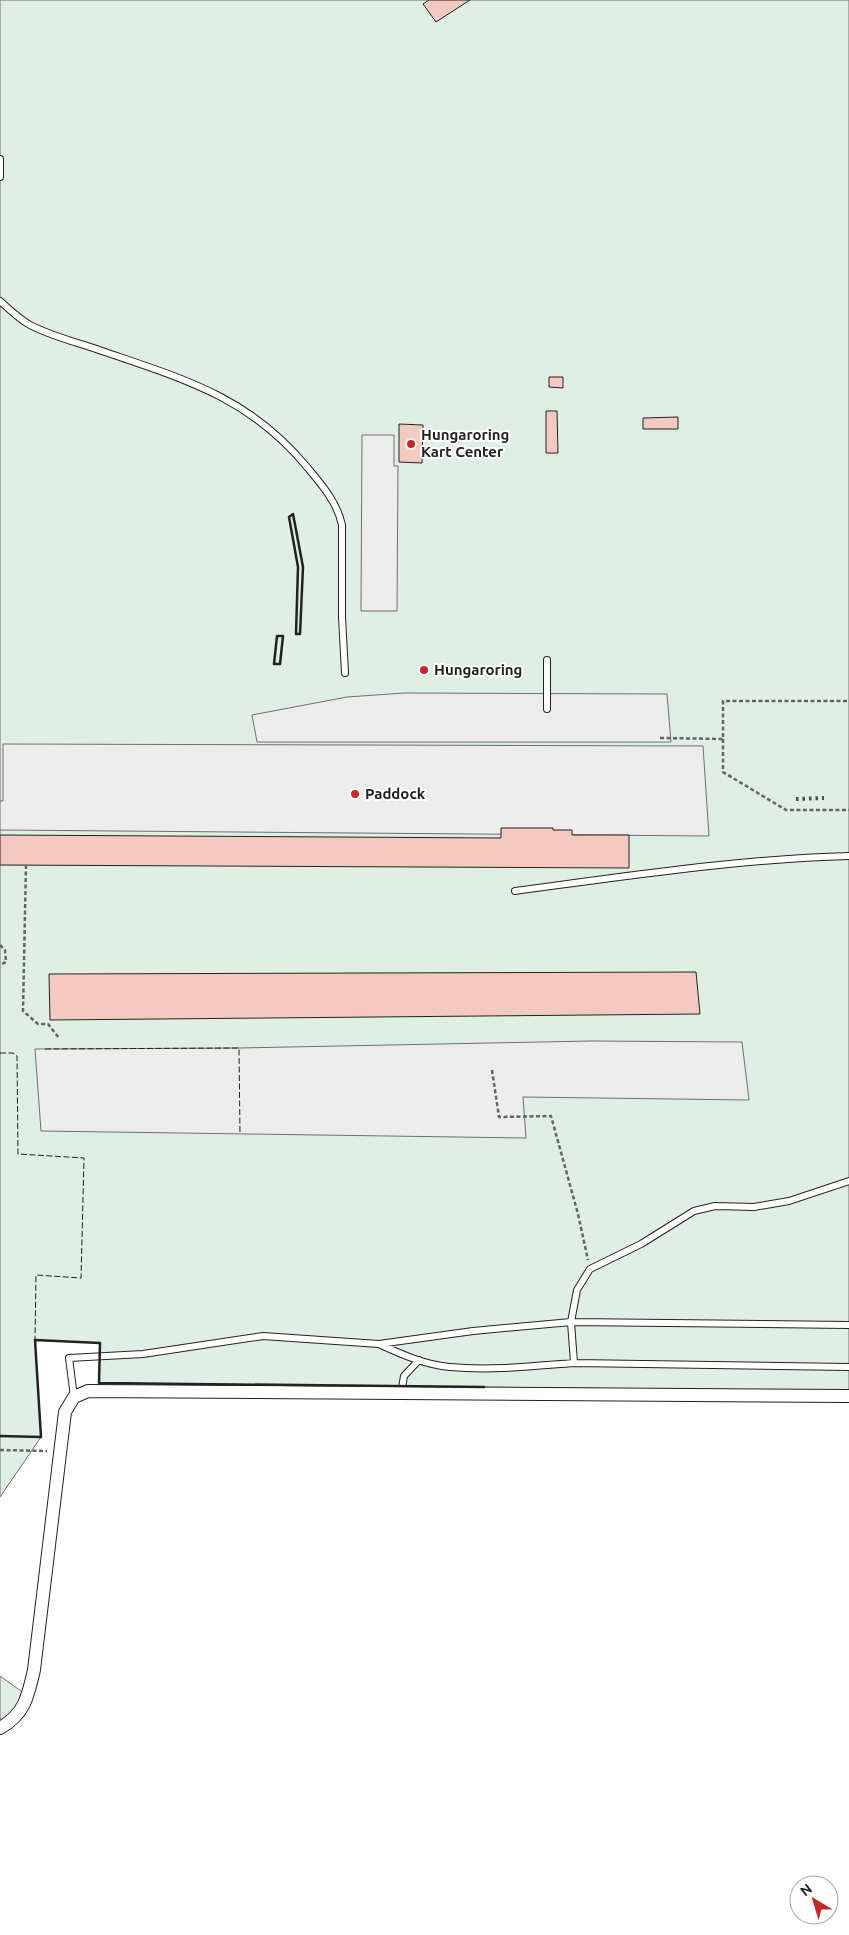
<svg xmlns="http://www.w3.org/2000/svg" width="849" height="1935" font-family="Ubuntu,sans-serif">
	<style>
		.green { fill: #e0efe3; stroke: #6f6f6f }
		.parking { fill: #ededed; stroke: #6f6f6f }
		.building { fill: #f3c9c0; stroke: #222 }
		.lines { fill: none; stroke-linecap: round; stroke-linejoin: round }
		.service-casing { stroke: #222; stroke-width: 8 }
		.minor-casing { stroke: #222; stroke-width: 14 }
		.path { stroke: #646464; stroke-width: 2.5; stroke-dasharray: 4 2.5; stroke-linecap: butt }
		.service { stroke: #fff; stroke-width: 6 }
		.minor { stroke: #fff; stroke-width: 12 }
		.hedge { stroke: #2f5e38; stroke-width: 4; stroke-dasharray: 2.5 4; stroke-linecap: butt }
		.fence { stroke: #222; stroke-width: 1; stroke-dasharray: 6 2.5; stroke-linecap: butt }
		.wall { stroke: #222; stroke-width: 2.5 }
		.poi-dot { fill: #c62828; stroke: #fff; stroke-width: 2 }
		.labels { text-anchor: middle; stroke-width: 4; stroke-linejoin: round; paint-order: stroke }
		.poi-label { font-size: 15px; font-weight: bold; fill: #222; stroke: #fff; text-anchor: start }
	</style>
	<rect width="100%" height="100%" fill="#fff"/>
	<path class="green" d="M0 0H849V1391L99 1383 100 1343 35 1340 41 1437 0 1497Z
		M0 1676 28 1696 0 1728Z"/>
	<path class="parking" d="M362 435H394V466H398L397 611H361Z
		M404 693 667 694 671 742H257L252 715 347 697Z
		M3 744 703 746 709 836 0 830V801H3Z
		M591 1041 742 1042 749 1100 523 1097 526 1138 41 1131 35 1049 239 1048Z"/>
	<path class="building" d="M429 0H470L436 22 423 4Z
		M549 377H563V388L549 387Z
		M546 411H557L558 453H546Z
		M678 417V429H643V418Z
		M399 424 423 425 422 463 399 462Z
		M501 828H553V830H572V835H629V868L0 865V835L501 838Z
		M696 972 700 1014 50 1020 49 974Z"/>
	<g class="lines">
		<g class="service-casing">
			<path id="service" d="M0 159V177
				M0 301C9 309 19 319 30 325 53 337 80 343 105 352 187 380 250 398 307 467 322 485 337 502 342 525V617L345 673
				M547 660V709
				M515 891C626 876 737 859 849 856
				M381 1345C403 1355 426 1365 450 1367 491 1371 534 1366 574 1363L849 1367
				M574 1363 571 1322 577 1290 590 1269 641 1244 694 1211 715 1206 754 1207 789 1201 849 1181
				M401 1394 404 1376 419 1360
				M74 1397 69 1358 143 1354 263 1336 379 1344 473 1331 571 1322 849 1325"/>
		</g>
		<g class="minor-casing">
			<path id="minor" d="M0 1728C25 1714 28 1696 34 1670L65 1412 74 1397 88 1391 849 1396"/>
		</g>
		<path class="path" d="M660 738 723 739V701H849
			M723 739V772L786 810H849
			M26 865 23 1011 38 1024H48L59 1038
			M0 945 5 950 6 962 0 965
			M492 1070 499 1117 551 1116 578 1214 588 1260
			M0 1450 47 1451"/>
		<use href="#service" class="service"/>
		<use href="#minor" class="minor"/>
		<path class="hedge" d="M796 799 824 798"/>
		<path class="fence" d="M45 1049 239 1048 240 1134
			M0 1053H13L17 1056 18 1154 84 1158 81 1278 36 1275 35 1340
			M0 1436 41 1437 35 1340 100 1343 99 1383 484 1387"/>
		<path class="wall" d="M293 514 303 567 300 634H296L298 567 289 517Z
			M277 636H283L280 664H274Z
			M0 1436 41 1437 35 1340 100 1343 99 1383 484 1387"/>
	</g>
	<g class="poi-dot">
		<circle cx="411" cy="444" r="5"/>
		<circle cx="424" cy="670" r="5"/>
		<circle cx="355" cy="794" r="5"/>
	</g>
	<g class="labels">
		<g class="poi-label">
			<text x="421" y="440">Hungaroring<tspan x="421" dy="17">Kart Center</tspan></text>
			<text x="434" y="675">Hungaroring</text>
			<text x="365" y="799">Paddock</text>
		</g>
	</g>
	<g transform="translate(814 1900) rotate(322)"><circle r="24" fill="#ffffff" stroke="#a7a7a7"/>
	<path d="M0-4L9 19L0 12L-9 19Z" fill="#c62828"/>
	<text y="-8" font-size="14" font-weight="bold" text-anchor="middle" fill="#222222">N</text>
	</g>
</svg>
